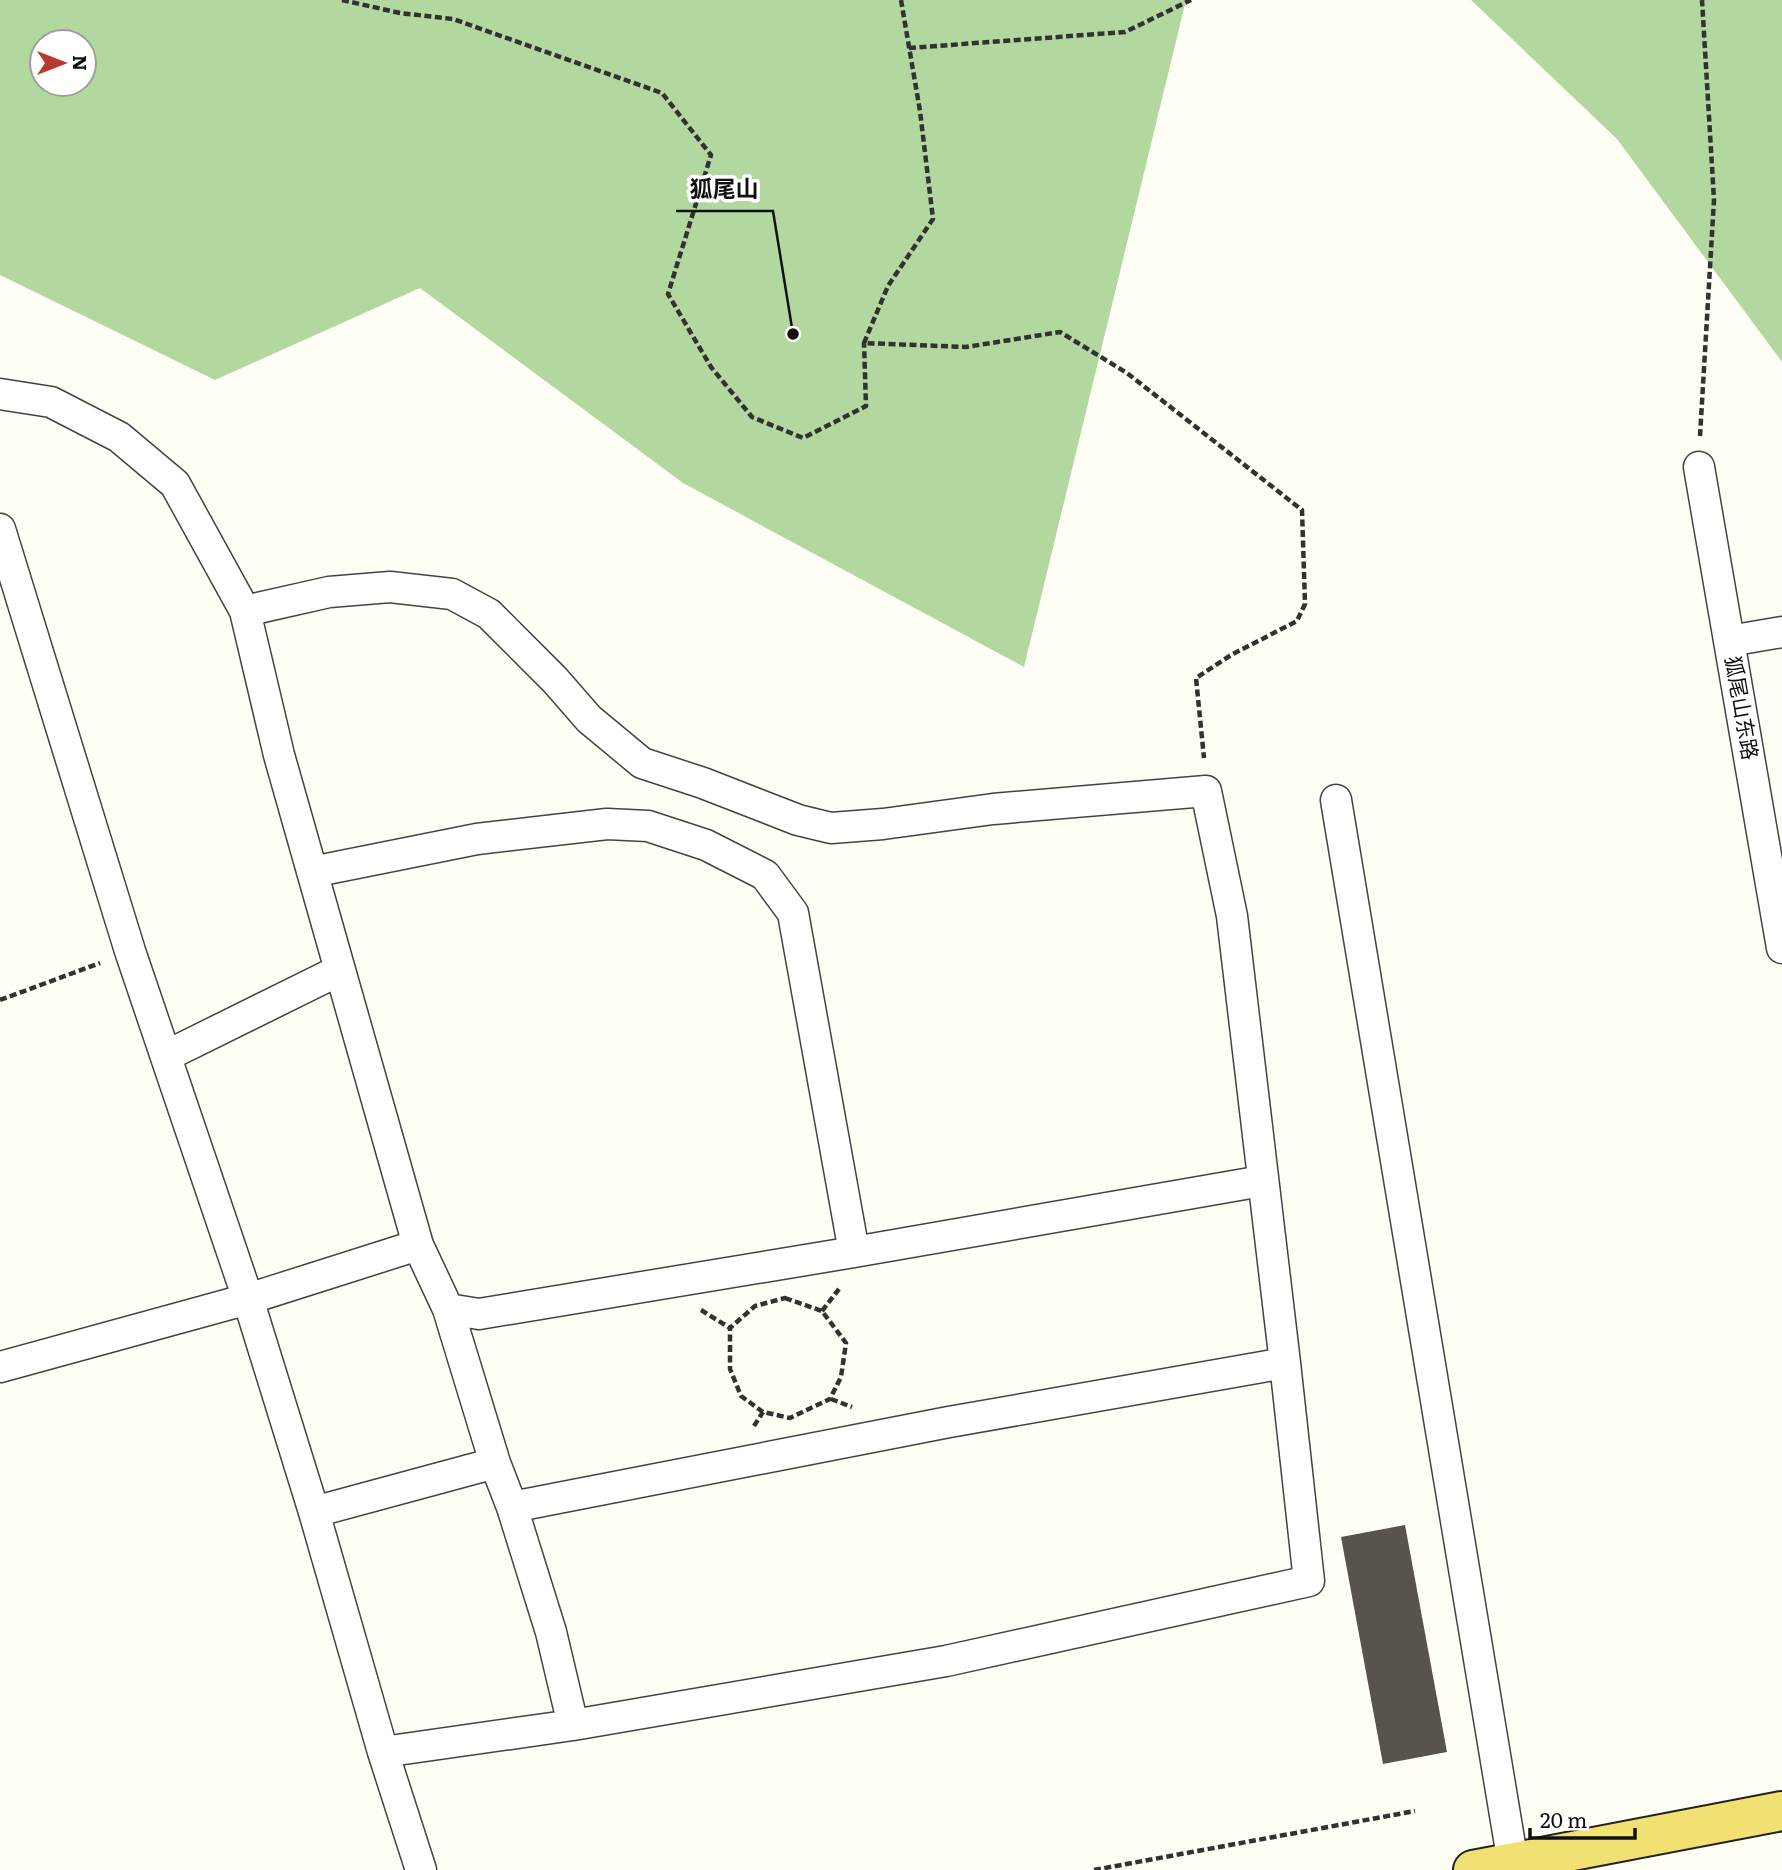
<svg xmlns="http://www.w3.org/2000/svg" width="1782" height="1870" font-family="Literata,'Noto Sans SC',serif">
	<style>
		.forest { fill: #b2d89f; fill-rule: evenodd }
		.building { fill: #58534d }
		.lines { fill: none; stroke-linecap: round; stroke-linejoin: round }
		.street-casing { stroke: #434343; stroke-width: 33 }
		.primary-casing { stroke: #212121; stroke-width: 42 }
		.path { stroke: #323232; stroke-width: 4.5; stroke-dasharray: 7 3.5; stroke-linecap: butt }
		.street { stroke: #fff; stroke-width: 30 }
		.primary { stroke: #f1e172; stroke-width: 38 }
		.labels { text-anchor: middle; stroke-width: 7; stroke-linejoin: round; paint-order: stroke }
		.street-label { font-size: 21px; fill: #101010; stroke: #fff }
		.leader { fill: none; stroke: #101010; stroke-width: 2.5 }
		.callout-dot { fill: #101010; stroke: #fff; stroke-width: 2.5 }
		.callout-label { font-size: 23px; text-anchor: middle; font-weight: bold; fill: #101010; stroke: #fff; stroke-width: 7; stroke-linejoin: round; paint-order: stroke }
	</style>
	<rect width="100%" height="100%" fill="#fefef4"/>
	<path class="forest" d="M0 0H1186L1024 667 683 483 420 288 215 380 0 275ZM84 42V84H42V42Z
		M1471 0H1782V362L1617 139Z"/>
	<path class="building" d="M1405 1525 1447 1752 1383 1764 1341 1537Z"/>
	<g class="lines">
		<g class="street-casing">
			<path id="street" d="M0 394 51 402 119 437 175 484 245 611 279 755 340 970 166 1056
				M1699 467 1782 948
				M0 529 130 951 248 1299 314 1512 383 1752 421 1870
				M245 611 329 592 390 587 452 594 489 614 555 680 589 719 642 763 703 783 798 820 831 828 883 824 993 809 1206 791 1232 916 1285 1363 1309 1581 946 1661 573 1725 383 1752
				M1729 641 1782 632
				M1336 800 1513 1863 1509 1870
				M312 872 477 839 607 824 648 826 706 845 765 875 793 913 854 1252
				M340 970 418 1245 448 1309 495 1463 512 1507 551 1632 573 1725
				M448 1309 479 1314 854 1252 1262 1181
				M0 1367 248 1299 418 1245
				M512 1507 949 1422 1285 1363
				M314 1512 495 1463"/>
		</g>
		<g class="primary-casing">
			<path id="primary" d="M1473 1870 1782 1811"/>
		</g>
		<path class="path" d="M342 0 400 13 453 19 662 93 711 155 668 294 711 367 752 417 803 438 866 406 864 343
			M901 0 920 111 933 219 888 286 864 343 966 347 1060 332 1127 373 1302 510 1305 604 1297 621 1231 655 1196 678 1204 758
			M909 48 1125 32 1191 0
			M1700 436 1714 200 1702 0
			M0 1000 100 963
			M785 1298 822 1311 846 1343 841 1377 830 1399 790 1418 763 1412 741 1396 730 1369V1328L755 1306Z
			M701 1310 730 1328
			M822 1311 839 1289
			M831 1399 852 1407
			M754 1426 763 1412
			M1094 1870 1415 1811"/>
		<use href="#street" class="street"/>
		<use href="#primary" class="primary"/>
	</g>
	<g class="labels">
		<g class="street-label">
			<text transform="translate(1741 708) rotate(80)" y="7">狐尾山东路</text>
		</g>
	</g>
	<path class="leader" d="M793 334L773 211H676"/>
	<circle class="callout-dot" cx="793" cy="334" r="7"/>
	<g class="callout-label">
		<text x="724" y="197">狐尾山</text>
	</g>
	<g transform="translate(63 63) rotate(90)"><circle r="33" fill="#ffffff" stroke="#9f9f9f" stroke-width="2"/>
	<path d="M0-5L12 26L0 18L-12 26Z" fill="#b9392f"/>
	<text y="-10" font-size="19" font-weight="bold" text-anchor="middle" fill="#101010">N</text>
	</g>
	<path d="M1530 1828v10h105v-10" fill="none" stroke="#101010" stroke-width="3.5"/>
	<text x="1540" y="1828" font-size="21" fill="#101010" stroke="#ffffff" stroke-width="5" paint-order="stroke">20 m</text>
</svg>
